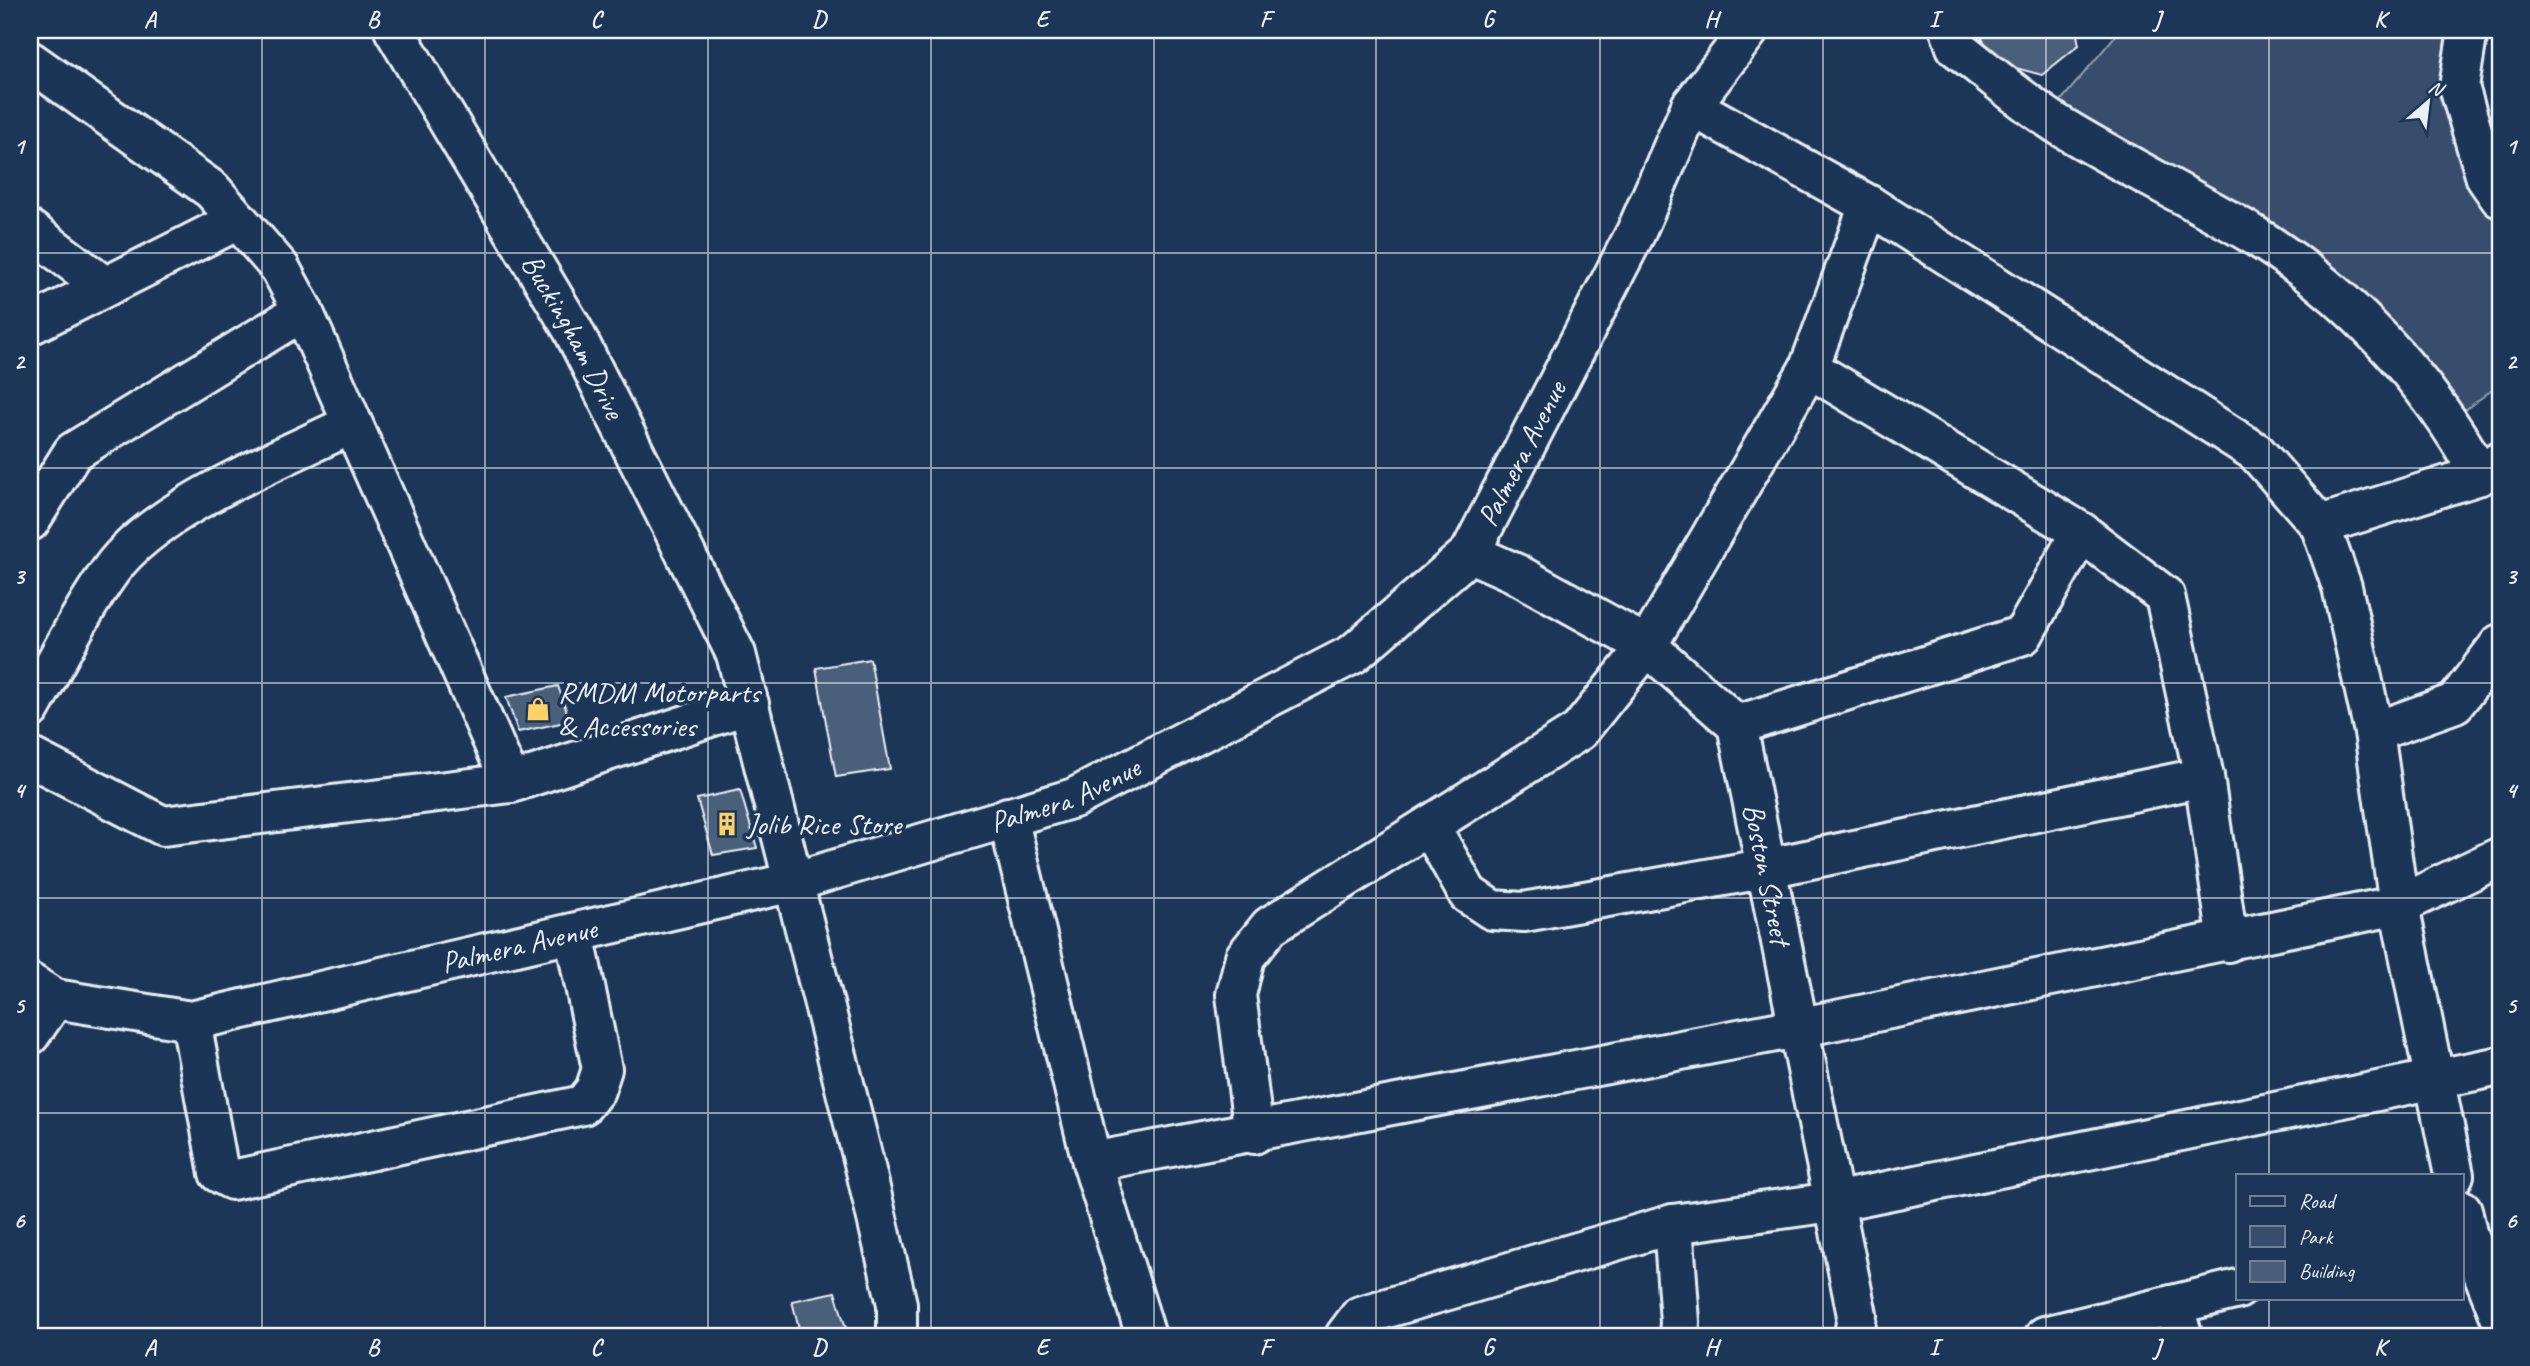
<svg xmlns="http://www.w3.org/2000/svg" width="2530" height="1366" font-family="Caveat,sans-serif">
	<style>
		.green { fill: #374d6c; stroke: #909fb2; stroke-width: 2 }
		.building { fill: #495e7a; stroke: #e8f1f8; stroke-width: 2 }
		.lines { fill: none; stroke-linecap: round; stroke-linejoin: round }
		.street-casing { stroke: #e8f1f8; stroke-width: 44 }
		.secondary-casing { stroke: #e8f1f8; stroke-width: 44 }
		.street { stroke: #1d3557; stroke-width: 38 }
		.secondary { stroke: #1d3557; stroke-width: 38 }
		.grid { fill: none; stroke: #e8f1f8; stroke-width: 2; stroke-opacity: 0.55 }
		.labels { text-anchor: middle; stroke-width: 7; stroke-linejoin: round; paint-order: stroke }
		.street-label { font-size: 30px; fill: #e8f1f8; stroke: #1d3557 }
		.poi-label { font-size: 30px; fill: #e8f1f8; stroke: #1d3557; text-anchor: start }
		.neatline { fill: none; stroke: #e8f1f8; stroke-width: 2.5 }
		.grid-label { font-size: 23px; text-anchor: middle; font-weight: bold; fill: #e8f1f8 }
	</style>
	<rect width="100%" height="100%" fill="#1d3557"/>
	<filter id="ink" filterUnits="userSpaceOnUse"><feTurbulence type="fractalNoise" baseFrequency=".0143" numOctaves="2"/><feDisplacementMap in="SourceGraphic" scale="14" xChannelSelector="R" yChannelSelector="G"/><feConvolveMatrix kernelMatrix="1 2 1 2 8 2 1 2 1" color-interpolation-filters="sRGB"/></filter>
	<g filter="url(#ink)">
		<path class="green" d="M2120 30H2446L2440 88 2470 187 2500 219V384L2458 415 2340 280 2059 103Z"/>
		<path class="building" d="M1977 30H2076L2079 45 2042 75 1997 63Z
			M870 659 890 769 836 777 816 668Z
			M558 686 570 721 518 732 506 697Z
			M740 790 757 848 713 855 697 799Z
			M835 1292 848 1335 801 1336 792 1301Z"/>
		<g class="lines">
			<g class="street-casing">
				<g id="street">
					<path d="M1950 30 1956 47C1991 74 2025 104 2062 127 2124 165 2190 197 2252 234 2347 292 2427 378 2480 475"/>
					<path d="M2468 30 2459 87 2486 178 2500 198"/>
					<path d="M30 61 212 190 280 268 303 311 511 783"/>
					<path d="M1691 106 1869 205 2256 452 2320 525 2342 587 2374 732 2399 905 2454 1175"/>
					<path d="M30 230 104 286"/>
					<path d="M30 325 238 220"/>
					<path d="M1809 368 2081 532 2165 596 2204 777 2228 942"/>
					<path d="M30 521 73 452 303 311"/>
					<path d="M2320 525 2480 475 2499 461"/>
					<path id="s1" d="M1470 553 1515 573 1647 646 1737 725 1857 1315 1854 1336"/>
					<path d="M30 709C56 663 80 613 111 570 156 507 283 458 352 424"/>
					<path d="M1737 725 2023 635 2081 532"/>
					<path d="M2374 732 2455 703 2500 644"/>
					<path d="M30 757 163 826 511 783 749 704"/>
					<path d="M1008 817 1092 1162 1146 1336"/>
					<path d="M1430 826 1468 894 1492 910 1524 912 1768 868 2204 777"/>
					<path id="s2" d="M30 983 55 999 191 1021 793 882 1074 798 1353 654 1470 553 1636 232 1691 106 1749 30"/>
					<path d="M191 1021 219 1173 232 1180 583 1105 595 1090 602 1069 574 933"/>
					<path d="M30 1035 55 999"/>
					<path d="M1254 1134 1236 995 1245 957 1270 926 1579 731 1647 646 1809 368 1869 205"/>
					<path d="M1092 1162 1797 1028 2399 905 2500 857"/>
					<path d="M2462 1210 2467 1233 2500 1316"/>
					<path d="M1673 1224 1680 1322 1679 1336"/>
					<path d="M2172 1305 2183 1336"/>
					<path d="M1345 1336 1360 1316 1673 1224 1833 1202 2500 1066"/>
					<path d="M2045 1336 2238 1289"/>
				</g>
			</g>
			<g class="secondary-casing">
				<g id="secondary">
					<path id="s3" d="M394 30 573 330 736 654 866 1171 897 1304V1336"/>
				</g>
			</g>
			<use href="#street" class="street"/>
			<use href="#secondary" class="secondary"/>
		</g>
	</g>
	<path class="grid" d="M262 30V1336M485 30V1336M708 30V1336M931 30V1336M1154 30V1336M1376 30V1336M1600 30V1336M1823 30V1336M2046 30V1336M2269 30V1175M30 253H2500M30 468H2500M30 683H2500M30 898H2500M30 1113H2500M2269 1298V1336"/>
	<defs>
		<g id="shop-bare" transform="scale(1.89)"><path d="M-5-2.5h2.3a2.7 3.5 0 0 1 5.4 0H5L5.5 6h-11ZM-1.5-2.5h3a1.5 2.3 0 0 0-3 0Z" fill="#ffd166" stroke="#1d3557" stroke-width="2.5" paint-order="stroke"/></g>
		<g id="building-bare" transform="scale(1.89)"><path d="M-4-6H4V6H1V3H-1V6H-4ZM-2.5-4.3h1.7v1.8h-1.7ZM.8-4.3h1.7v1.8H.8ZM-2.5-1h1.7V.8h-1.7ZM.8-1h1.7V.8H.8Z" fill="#ffd166" stroke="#1d3557" stroke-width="2.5" paint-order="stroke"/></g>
	</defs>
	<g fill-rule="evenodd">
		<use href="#shop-bare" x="538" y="709"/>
		<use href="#building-bare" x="727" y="824"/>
	</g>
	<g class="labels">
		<g class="street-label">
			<text dy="10" stroke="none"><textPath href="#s3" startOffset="355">Buckingham Drive</textPath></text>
			<text dy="10" stroke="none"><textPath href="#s2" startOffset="1659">Palmera Avenue</textPath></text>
			<text dy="10" stroke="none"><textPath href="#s2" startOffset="1071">Palmera Avenue</textPath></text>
			<text dy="10" stroke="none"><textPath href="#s1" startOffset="472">Boston Street</textPath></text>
			<text dy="10" stroke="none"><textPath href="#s2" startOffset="504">Palmera Avenue</textPath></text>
		</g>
		<g class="poi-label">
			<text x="558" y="702">RMDM Motorparts<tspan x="558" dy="34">&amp; Accessories</tspan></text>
			<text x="747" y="834">Jolib Rice Store</text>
		</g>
	</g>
	<rect width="2530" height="1366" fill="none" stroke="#1d3557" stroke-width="77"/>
	<rect x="2236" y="1174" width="228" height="126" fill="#1d3557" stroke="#6e8097" stroke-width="2"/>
	<rect x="2250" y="1196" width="35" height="10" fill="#1d3557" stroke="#6e8097" stroke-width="2"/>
	<text x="2299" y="1208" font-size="21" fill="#e8f1f8">Road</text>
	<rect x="2250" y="1226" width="35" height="21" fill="#374d6c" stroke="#6e8097" stroke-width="2"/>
	<text x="2299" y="1244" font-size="21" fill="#e8f1f8">Park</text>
	<rect x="2250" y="1261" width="35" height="21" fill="#495e7a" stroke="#6e8097" stroke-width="2"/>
	<text x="2299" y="1278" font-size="21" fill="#e8f1f8">Building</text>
	<g transform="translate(2428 102) rotate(28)" stroke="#1d3557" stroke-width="5" paint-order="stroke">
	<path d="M0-5L12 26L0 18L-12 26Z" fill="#e8f1f8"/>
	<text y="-10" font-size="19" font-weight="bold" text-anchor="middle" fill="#e8f1f8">N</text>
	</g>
	<rect x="38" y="38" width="2454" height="1290" class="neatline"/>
	<g class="grid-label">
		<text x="150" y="27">A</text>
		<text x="373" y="27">B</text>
		<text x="596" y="27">C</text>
		<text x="819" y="27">D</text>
		<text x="1042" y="27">E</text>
		<text x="1265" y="27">F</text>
		<text x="1488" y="27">G</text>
		<text x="1711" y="27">H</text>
		<text x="1934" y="27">I</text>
		<text x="2157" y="27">J</text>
		<text x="2380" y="27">K</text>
		<text x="19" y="154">1</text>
		<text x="2511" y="154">1</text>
		<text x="19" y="369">2</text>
		<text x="2511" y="369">2</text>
		<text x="19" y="584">3</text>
		<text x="2511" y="584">3</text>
		<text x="19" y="798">4</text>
		<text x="2511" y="798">4</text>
		<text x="19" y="1013">5</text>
		<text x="2511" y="1013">5</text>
		<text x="19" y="1228">6</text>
		<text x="2511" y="1228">6</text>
		<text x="150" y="1355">A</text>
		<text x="373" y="1355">B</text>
		<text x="596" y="1355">C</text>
		<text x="819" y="1355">D</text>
		<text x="1042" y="1355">E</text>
		<text x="1265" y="1355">F</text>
		<text x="1488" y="1355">G</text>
		<text x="1711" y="1355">H</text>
		<text x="1934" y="1355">I</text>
		<text x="2157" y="1355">J</text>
		<text x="2380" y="1355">K</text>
	</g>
</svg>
